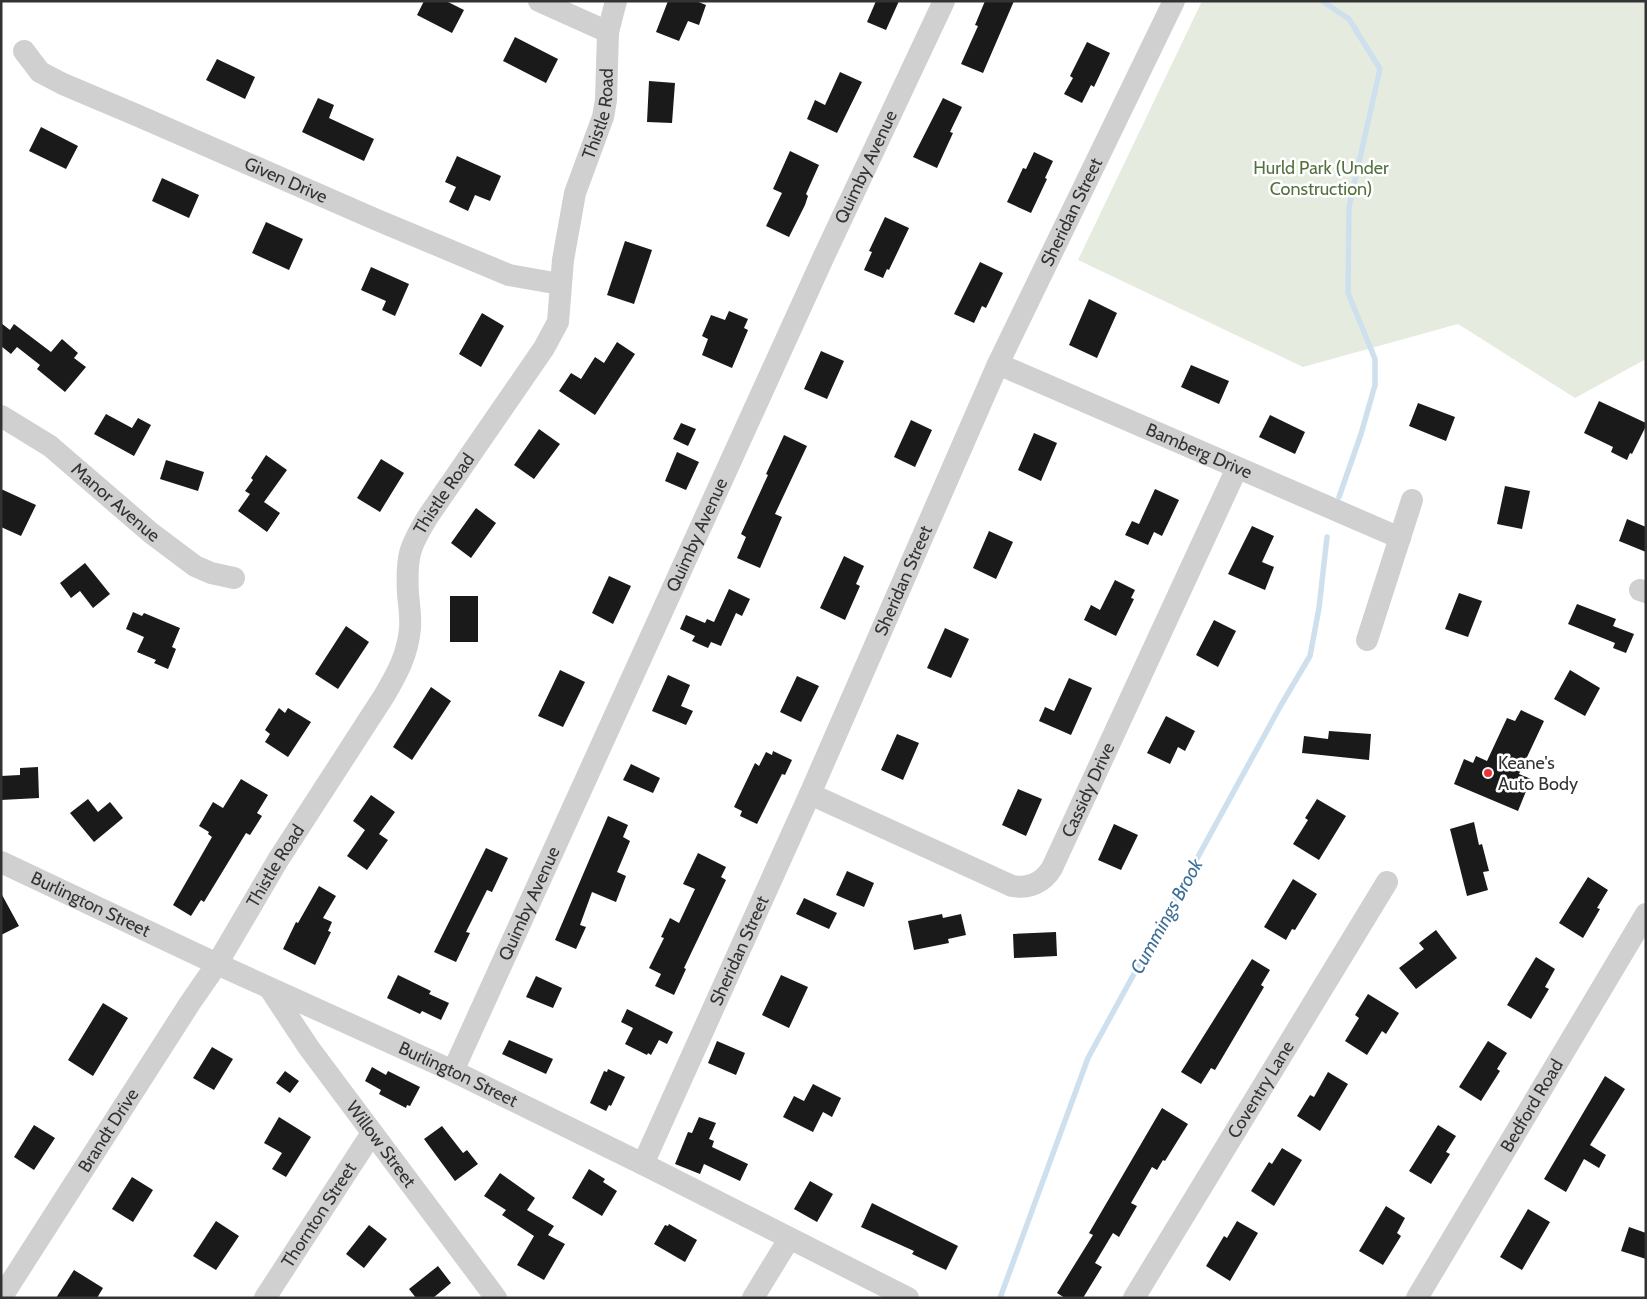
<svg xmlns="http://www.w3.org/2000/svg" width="1647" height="1299" font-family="Cabin,sans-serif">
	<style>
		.green { fill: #e5ecdf }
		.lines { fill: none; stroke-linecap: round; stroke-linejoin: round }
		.stream { stroke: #cee0ee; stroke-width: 5.5 }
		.building { fill: #1a1a1a }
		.minor { stroke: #d0d0d0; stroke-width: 22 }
		.poi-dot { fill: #e9363a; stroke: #fff; stroke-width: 2 }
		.labels { text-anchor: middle; stroke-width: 5; stroke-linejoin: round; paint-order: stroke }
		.street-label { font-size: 18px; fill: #333; stroke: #fff }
		.park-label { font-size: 18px; fill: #53713e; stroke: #fff }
		.poi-label { font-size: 18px; fill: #333; stroke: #fff; text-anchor: start }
		.water-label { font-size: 19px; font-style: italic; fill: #3e7098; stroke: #fff }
	</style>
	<rect width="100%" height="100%" fill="#fff"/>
	<path class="green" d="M1202 1H1646V359L1575 398 1458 324 1303 367 1078 260Z"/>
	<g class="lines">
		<path class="stream" d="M1322 1 1349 19 1380 69 1349 207 1348 293 1375 359V385L1361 434 1339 497
			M1000 1298 1088 1058 1281 705 1310 656 1319 608 1327 537"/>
	</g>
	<path class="building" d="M424 1H446L464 10 452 33 417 15Z
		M668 1H696L706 5 699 25 688 21 679 41 656 32Z
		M876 1H899L886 30 867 22Z
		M985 1H1014L983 73 961 64 978 26 975 25Z
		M515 37 558 59 546 83 503 61Z
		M1087 42 1110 53 1094 87 1091 85 1082 103 1064 94 1073 78 1070 76Z
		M217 59 255 77 245 99 206 80Z
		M840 72 862 82 837 133 807 119 815 100 825 105Z
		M649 81 675 83 672 123 647 122Z
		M318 98 334 105 329 118 374 139 364 161 302 132Z
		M943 98 962 107 950 132 953 133 937 168 913 157Z
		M41 127 78 146 66 169 29 151Z
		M790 151 819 165 806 194 808 196 805 205 789 237 766 226 782 193 773 189Z
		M1034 152 1053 161 1045 178 1047 179 1031 213 1007 202 1023 168 1026 169Z
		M457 156 501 176 490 201 475 195 468 211 449 202 456 187 445 182Z
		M162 178 199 195 189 218 152 201Z
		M885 217 909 228 889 270 887 269 883 278 864 270 872 252 869 251Z
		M266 222 303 239 289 270 252 253Z
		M625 241 652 250 634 304 607 295Z
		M980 262 1003 273 986 308 982 306 974 323 954 314Z
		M371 267 409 284 395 316 382 310 386 301 361 290Z
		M1089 299 1117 313 1097 358 1069 345Z
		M729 311 748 319 744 328 748 330 732 368 702 355 708 339 702 336 711 315 725 320Z
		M482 313 504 326 481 367 459 354Z
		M1 323 10 330 14 324 51 352 62 339 78 353 74 358 86 367 65 392 37 369 40 365 17 347 11 354 1 346Z
		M617 342 635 354 595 415 559 391 571 373 581 379 595 357 604 363Z
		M821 351 844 361 827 399 804 389Z
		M1191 365 1229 381 1219 404 1181 387Z
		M1599 401 1646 423V426L1632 454 1630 453 1627 460 1611 452 1613 447 1584 433Z
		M1418 403 1455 417 1446 441 1409 426Z
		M106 414 132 428 138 418 151 425 134 456 94 434Z
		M1270 415 1305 432 1295 454 1259 437Z
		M911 420 932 430 915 467 894 457Z
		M681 423 696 429 688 446 673 439Z
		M539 429 560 444 534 479 514 465Z
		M1034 433 1057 443 1041 481 1018 470Z
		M784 435 807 446 775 514 782 517 760 568 737 558 746 537 741 534 768 475 766 474Z
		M677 452 699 462 686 490 665 481Z
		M266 455 287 470 264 502 280 513 267 532 238 511 250 494 245 491 253 480 251 478Z
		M381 459 404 473 380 512 357 498Z
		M166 460 204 472 198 491 160 479Z
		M1505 486 1530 491 1522 529 1497 524Z
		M1 489 36 505 21 536 1 527Z
		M1155 489 1179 500 1162 536 1154 532 1148 545 1125 535 1132 521 1139 524Z
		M476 508 496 523 471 558 451 543Z
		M1627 519 1646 527V552L1619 541Z
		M1252 526 1274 536 1262 562 1274 567 1265 590 1228 574Z
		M989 531 1013 542 996 579 973 568Z
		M844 556 864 566 856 584 860 586 845 620 820 608Z
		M85 563 110 594 93 608 80 591 71 598 60 583Z
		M609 576 631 586 613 624 592 613Z
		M1115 580 1135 590 1131 598 1134 599 1116 636 1084 620 1091 605 1100 610Z
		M729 589 750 599 742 616 736 613 721 646 711 642 708 648 692 641 695 636 680 629 686 615 705 623 707 619 714 622Z
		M1459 593 1482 601 1468 637 1445 629Z
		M450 596H478V642H450Z
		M1577 604 1616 619 1613 626 1634 634 1626 653 1613 648 1615 643 1568 624Z
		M133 612 142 616 144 613 180 628 172 647 176 649 168 669 154 663 156 660 137 652 144 637 126 629Z
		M1214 620 1236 631 1218 667 1196 655Z
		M346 626 369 642 338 689 315 674Z
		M945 628 969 639 951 678 927 668Z
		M560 670 585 682 563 727 538 716Z
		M1570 670 1600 688 1585 716 1554 699Z
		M668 675 690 685 681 706 693 711 686 725 652 711Z
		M797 676 819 686 801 722 780 712Z
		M1069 678 1092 688 1071 735 1039 721 1045 707 1054 711Z
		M431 687 451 701 412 760 393 747Z
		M279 708 285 713 288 708 311 722 288 757 265 742 270 734 265 730Z
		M1521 710 1544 721 1519 774 1531 779 1518 811 1454 784 1464 759 1473 763 1476 756 1487 761 1507 718 1515 721Z
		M1166 716 1195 731 1185 751 1178 747 1170 764 1147 753Z
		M1329 731 1371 734 1369 760 1302 753 1304 736 1328 739Z
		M897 734 919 743 903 780 881 770Z
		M773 751 792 760 785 775 782 774 757 824 740 816 742 811 734 807 755 763 759 766 766 752 772 755Z
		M631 764 660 778 653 793 623 780Z
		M38 767 39 798 1 800V776L20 775V768Z
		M241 779 268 795 257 813 262 816 250 835 246 833 204 902 201 900 191 916 173 905 212 837 208 834 209 832 199 826 213 802 223 808Z
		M1018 789 1042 799 1026 836 1002 825Z
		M371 795 395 812 379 834 388 840 367 870 347 856 365 830 353 821Z
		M88 799 98 812 110 802 123 818 94 842 70 813Z
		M1317 799 1346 816 1319 860 1293 844 1308 820 1305 818Z
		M608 816 628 825 623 837 630 841 617 872 626 876 616 902 592 892 580 925 586 927 576 949 555 940Z
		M1474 822 1479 845 1482 844 1489 871 1483 872 1488 890 1467 896 1450 829Z
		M1114 824 1138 835 1121 870 1098 860Z
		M486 848 508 858 492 892 487 890 466 932 470 933 456 962 434 952Z
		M698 853 726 867 721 877 726 880 684 968 686 969 674 995 655 986 661 974 649 968 664 938 661 937 670 918 679 923 695 889 683 884Z
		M847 871 874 883 864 907 836 895Z
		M1588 877 1608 890 1597 908 1600 909 1583 938 1559 923Z
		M1293 879 1317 894 1295 930 1292 929 1286 940 1264 927Z
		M319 886 336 896 323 918 332 922 328 931 331 932 315 965 283 949 296 922 298 923Z
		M1 893 19 926 1 935Z
		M804 898 837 913 829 929 796 914Z
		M942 914 943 918 961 914 966 935 948 939 949 943 914 950 908 921Z
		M1436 930 1457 958 1416 989 1399 968 1424 949 1419 943Z
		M1056 932 1057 956 1014 958 1013 934Z
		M1536 957 1555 969 1545 987 1549 989 1531 1019 1507 1005Z
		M1252 959 1270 970 1261 985 1264 987 1215 1070 1211 1068 1201 1084 1181 1072Z
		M398 975 431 991 429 994 449 1003 441 1020 422 1011 420 1014 387 998Z
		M781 975 808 987 789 1028 762 1015Z
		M536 976 562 988 553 1008 526 997Z
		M1368 994 1399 1013 1386 1034 1382 1031 1367 1055 1345 1041 1359 1018 1355 1015Z
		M103 1003 128 1018 93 1076 68 1060Z
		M627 1009 673 1032 667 1044 659 1040 651 1055 648 1053 647 1055 625 1044 633 1028 621 1022Z
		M509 1040 553 1059 546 1074 502 1054Z
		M717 1041 745 1053 736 1075 708 1063Z
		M1488 1041 1507 1053 1497 1069 1500 1071 1481 1101 1459 1087Z
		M212 1047 233 1059 214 1090 193 1078Z
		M372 1067 386 1075 388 1071 420 1087 410 1106 407 1105 406 1108 379 1094 381 1090 365 1081Z
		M608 1069 625 1077 611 1106 609 1105 606 1111 590 1103 604 1071 607 1072Z
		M285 1071 299 1081 290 1093 276 1083Z
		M1328 1072 1348 1084 1320 1131 1297 1116 1310 1095 1314 1097Z
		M1605 1076 1625 1089 1590 1145 1606 1155 1599 1168 1584 1159 1566 1192 1544 1179Z
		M813 1084 841 1098 832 1117 823 1112 813 1132 783 1117 794 1096 804 1101Z
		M1162 1108 1188 1124 1165 1161 1163 1160 1157 1170 1152 1167 1131 1203 1137 1206 1119 1237 1113 1233 1095 1263 1102 1267 1083 1298H1065L1057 1293 1093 1235 1089 1233Z
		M279 1117 311 1137 286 1177 272 1169 282 1153 264 1143Z
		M699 1117 716 1123 709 1139 714 1141 712 1147 748 1164 740 1181 704 1164 700 1174 675 1164 688 1132 692 1133Z
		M34 1125 55 1138 34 1170 14 1157Z
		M1438 1125 1456 1136 1446 1152 1450 1154 1431 1184 1409 1171Z
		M442 1126 463 1153 467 1150 478 1164 455 1181 424 1139Z
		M1282 1148 1302 1160 1274 1206 1251 1191 1269 1162 1272 1164Z
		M589 1169 605 1179 603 1182 617 1191 602 1216 572 1198Z
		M500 1173 535 1198 527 1210 554 1226 548 1235 565 1244 544 1280 517 1265 534 1236 502 1215 506 1210 484 1196Z
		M132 1177 153 1190 133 1222 112 1209Z
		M810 1181 833 1194 817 1222 794 1209Z
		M872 1203 958 1246 946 1270 912 1254 914 1251 861 1227Z
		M1386 1206 1405 1218 1397 1233 1401 1236 1383 1265 1359 1251Z
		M1528 1209 1550 1222 1522 1270 1500 1257Z
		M216 1221 239 1236 216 1270 193 1256Z
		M1237 1221 1258 1233 1230 1281 1206 1266 1224 1236 1227 1238Z
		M669 1224 697 1240 685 1262 654 1244 665 1225 668 1226Z
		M369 1225 387 1239 364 1268 346 1254Z
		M1629 1227 1646 1233V1259L1621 1251Z
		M438 1266 451 1283 433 1298H416L409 1289Z
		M74 1270 103 1288 97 1298H56Z"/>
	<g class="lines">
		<g class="minor">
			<path d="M539 1 608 32"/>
			<path id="s1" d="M24 51 40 72 63 84 141 117 377 220 509 275 560 284"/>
			<path id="s2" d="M998 364 1400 538"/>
			<path id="s3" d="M1 416 50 446 151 533 195 566 211 573 234 578"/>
			<path d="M1640 590 1646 592"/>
			<path d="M1367 640 1412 500"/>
			<path id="s4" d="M810 794 1012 886C1029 889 1043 883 1052 868L1237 468"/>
			<path id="s5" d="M1 862 217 964 453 1071 643 1164 908 1298"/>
			<path id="s6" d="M270 989 309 1048 496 1298"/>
			<path id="s7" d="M453 1071 824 256 944 1"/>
			<path id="s8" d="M643 1164 810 794 998 364 1174 1"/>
			<path id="s9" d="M1 1298 190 1003 217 964 278 860 384 696C397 674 408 654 410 628 411 617 409 605 408 594 406 556 409 547 429 515L544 348 558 322 563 260 575 193 603 117 606 100 608 32 616 1"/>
			<path id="s10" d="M265 1298 372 1133"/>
			<path d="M753 1298 789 1239"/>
			<path id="s11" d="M1134 1298 1387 882"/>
			<path id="s12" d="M1417 1298 1646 914"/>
		</g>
	</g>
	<circle class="poi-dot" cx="1488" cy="773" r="5"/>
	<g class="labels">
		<g class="street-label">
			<text dy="6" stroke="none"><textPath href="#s9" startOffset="1351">Thistle Road</textPath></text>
			<text dy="6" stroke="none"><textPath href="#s7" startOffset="994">Quimby Avenue</textPath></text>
			<text dy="6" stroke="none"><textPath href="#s1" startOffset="295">Given Drive</textPath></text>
			<text dy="6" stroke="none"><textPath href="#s8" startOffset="1044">Sheridan Street</textPath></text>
			<text dy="6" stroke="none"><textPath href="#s2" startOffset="219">Bamberg Drive</textPath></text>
			<text dy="6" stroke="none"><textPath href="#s9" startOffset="931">Thistle Road</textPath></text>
			<text dy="6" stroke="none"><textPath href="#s3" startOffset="144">Manor Avenue</textPath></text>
			<text dy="6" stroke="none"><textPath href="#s7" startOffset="589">Quimby Avenue</textPath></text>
			<text dy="6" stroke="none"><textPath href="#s8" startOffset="639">Sheridan Street</textPath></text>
			<text dy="6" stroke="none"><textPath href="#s4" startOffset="355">Cassidy Drive</textPath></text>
			<text dy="6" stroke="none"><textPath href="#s9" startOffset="512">Thistle Road</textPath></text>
			<text dy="6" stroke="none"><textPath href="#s5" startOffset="99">Burlington Street</textPath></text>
			<text dy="6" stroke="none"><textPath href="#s7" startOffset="184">Quimby Avenue</textPath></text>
			<text dy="6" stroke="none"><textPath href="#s8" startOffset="234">Sheridan Street</textPath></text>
			<text dy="6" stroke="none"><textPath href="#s5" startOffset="504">Burlington Street</textPath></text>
			<text dy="6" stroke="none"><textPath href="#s11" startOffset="244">Coventry Lane</textPath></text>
			<text dy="6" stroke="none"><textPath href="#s12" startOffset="224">Bedford Road</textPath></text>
			<text dy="6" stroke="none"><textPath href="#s9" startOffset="199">Brandt Drive</textPath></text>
			<text dy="6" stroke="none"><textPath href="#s6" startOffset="191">Willow Street</textPath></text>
			<text dy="6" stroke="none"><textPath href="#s10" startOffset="99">Thornton Street</textPath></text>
		</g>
		<g class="park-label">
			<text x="1321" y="174">Hurld Park (Under<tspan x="1321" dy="21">Construction)</tspan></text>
		</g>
		<g class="poi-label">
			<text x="1498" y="769">Keane's<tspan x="1498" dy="21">Auto Body</tspan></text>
		</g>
		<g class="water-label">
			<text transform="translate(1166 916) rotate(-61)" y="7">Cummings Brook</text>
		</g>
	</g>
	<rect width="1647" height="1299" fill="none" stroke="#333333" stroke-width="5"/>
</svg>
